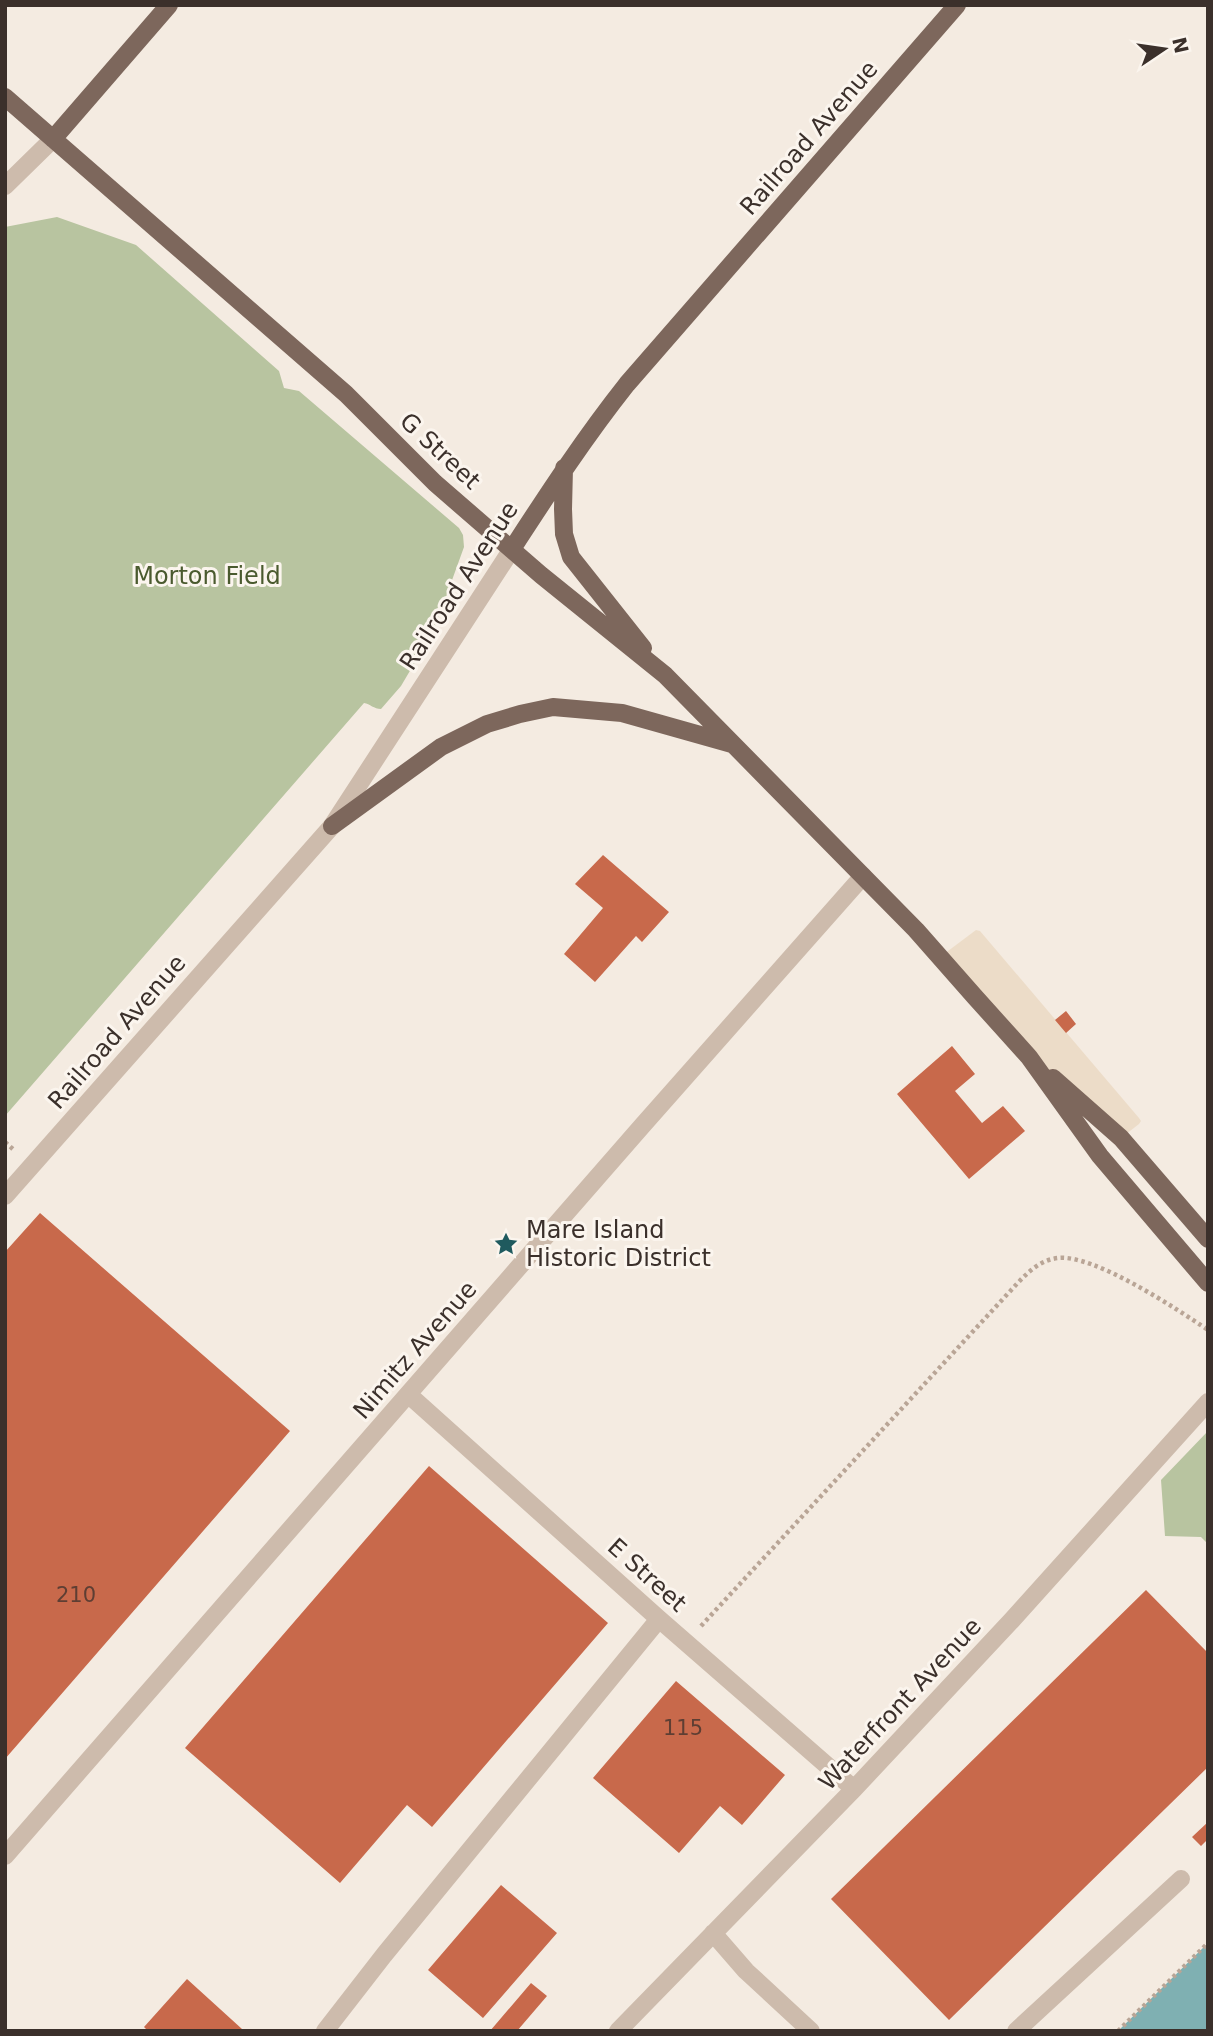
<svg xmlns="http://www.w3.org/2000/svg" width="1213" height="2036" font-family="'DejaVu Sans',sans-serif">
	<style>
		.green { fill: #b8c4a0 }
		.plaza { fill: #ecdcc8 }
		.water { fill: #7fb0b2 }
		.building { fill: #c8694b }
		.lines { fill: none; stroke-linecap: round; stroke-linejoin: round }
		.path { stroke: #b9a596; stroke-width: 4.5; stroke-dasharray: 3.5 3.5; stroke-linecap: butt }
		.minor { stroke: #cdbbac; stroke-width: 18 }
		.major { stroke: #7d675c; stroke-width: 18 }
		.labels { text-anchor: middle; stroke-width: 6; stroke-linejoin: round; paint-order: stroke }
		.number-label { font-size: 21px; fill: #5e3e33 }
		.street-label { font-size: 24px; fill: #3b302b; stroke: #fbf5ee }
		.park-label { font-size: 24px; fill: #4a5a2e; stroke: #fbf5ee }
		.poi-label { font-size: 24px; fill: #3b302b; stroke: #fbf5ee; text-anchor: start }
	</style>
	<rect width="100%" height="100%" fill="#f4ebe1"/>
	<path class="green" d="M57 217 136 245 279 371 284 388 299 391 459 528 463 535 464 547 434 630 401 686 381 709C374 709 370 704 364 703L5 1116V227Z
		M1208 1431V1544L1201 1537 1165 1536 1161 1480Z"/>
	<path class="plaza" d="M976 930 980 931 1139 1118 1141 1121 1139 1124 1121 1138 1029 1057 940 957Z"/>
	<path class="water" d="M1208 1943V2031H1118Z"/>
	<path class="building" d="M603 855 669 912 642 942 636 936 595 982 564 954 603 908 575 884Z
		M1066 1011 1076 1024 1066 1033 1055 1020Z
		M952 1046 975 1074 955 1091 982 1123 1003 1106 1025 1131 969 1179 897 1094Z
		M40 1213 290 1431 5 1759V1252Z
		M429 1466 608 1623 432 1827 407 1805 340 1883 185 1748Z
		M1146 1590 1208 1653V1767L949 2020 831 1899Z
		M676 1681 785 1775 742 1825 720 1806 679 1853 593 1778Z
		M1208 1822V1839L1201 1846 1192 1837Z
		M501 1885 557 1933 483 2018 428 1970Z
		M187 1979 242 2029 241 2031H148L144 2027Z
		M531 1983 547 1996 517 2031H490Z"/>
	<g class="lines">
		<path class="path" d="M5 1142 15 1151
			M701 1626 1014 1287C1026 1274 1039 1260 1058 1258 1094 1254 1177 1309 1208 1330
			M1118 2031 1208 1943"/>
		<path class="minor" d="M5 186 53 139
			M5 1196 332 826 512 549
			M409 1395 659 1619 854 1789
			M5 1856 642 1126 863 876
			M713 1933 746 1971 811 2031
			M325 2031 384 1955 659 1619
			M618 2031 854 1789 1012 1620 1208 1402
			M1016 2031 1181 1879"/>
		<path class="major" d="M5 97 346 394 435 483 541 575 665 675 916 930 975 997 1029 1057 1100 1156 1208 1283
			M53 139 169 5
			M564 468 563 509 564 534 571 557 643 648
			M512 549C549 492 585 437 627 384L957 5
			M332 826 441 747 487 724 520 714 553 707 622 713 732 744
			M1053 1078 1121 1138 1208 1239"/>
	</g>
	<defs>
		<g id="sight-bare" transform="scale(1.89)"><path d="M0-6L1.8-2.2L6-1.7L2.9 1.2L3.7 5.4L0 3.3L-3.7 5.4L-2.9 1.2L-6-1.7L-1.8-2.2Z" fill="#1f5a5e" stroke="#fbf5ee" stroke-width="2.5" paint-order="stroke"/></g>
	</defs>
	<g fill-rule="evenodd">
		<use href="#sight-bare" x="506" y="1244"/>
	</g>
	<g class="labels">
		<g class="number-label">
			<text x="76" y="1602">210</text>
			<text x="683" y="1735">115</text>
		</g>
		<g class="street-label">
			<text transform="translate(809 138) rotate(-49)" y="8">Railroad Avenue</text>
			<text transform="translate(440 451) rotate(43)" y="8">G Street</text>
			<text transform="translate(459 586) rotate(-57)" y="8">Railroad Avenue</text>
			<text transform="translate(117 1032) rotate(-49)" y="8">Railroad Avenue</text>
			<text transform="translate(415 1350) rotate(-49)" y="8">Nimitz Avenue</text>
			<text transform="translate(647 1575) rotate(42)" y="8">E Street</text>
			<text transform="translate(900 1704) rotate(-47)" y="8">Waterfront Avenue</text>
		</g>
		<g class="park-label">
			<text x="207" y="584">Morton Field</text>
		</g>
		<g class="poi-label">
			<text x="526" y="1238">Mare Island<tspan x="526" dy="28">Historic District</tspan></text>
		</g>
	</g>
	<rect width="1213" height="2036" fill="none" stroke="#3b302b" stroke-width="14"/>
	<g transform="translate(1164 49) rotate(77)" stroke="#fbf5ee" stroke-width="5" paint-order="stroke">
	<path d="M0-5L12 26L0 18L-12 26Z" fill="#3b302b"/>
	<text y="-10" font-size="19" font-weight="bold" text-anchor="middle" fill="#3b302b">N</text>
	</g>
</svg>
